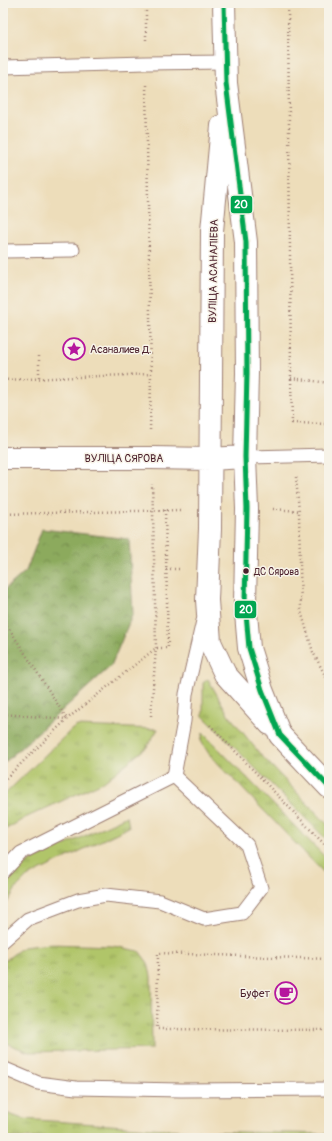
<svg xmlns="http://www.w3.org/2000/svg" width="332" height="1141" font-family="Pangolin,sans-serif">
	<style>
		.grass { fill: url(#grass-tufts); stroke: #7d724a }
		.forest { fill: url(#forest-crowns); stroke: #6b6444 }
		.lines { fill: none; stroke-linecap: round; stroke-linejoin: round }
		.lane-casing { stroke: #9c7e72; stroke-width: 15 }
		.secondary-casing { stroke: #9c7e72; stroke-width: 24 }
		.path { stroke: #9c7e72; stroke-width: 2.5; stroke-dasharray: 1 3; stroke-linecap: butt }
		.lane { stroke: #fff; stroke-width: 13 }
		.secondary { stroke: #fff; stroke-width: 22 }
		.bus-1-casing { stroke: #f7f3e8; stroke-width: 8 }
		.bus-1 { stroke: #00a651; stroke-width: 5 }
		.bus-dot { fill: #4a1f2b; stroke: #f7f3e8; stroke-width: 1.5 }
		.labels { text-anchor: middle; stroke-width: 3; stroke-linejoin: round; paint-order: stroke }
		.bus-label { font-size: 10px; fill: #4a1f2b; stroke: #f7f3e8; text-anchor: start }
		.street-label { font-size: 11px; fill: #4a1f2b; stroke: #f7f3e8 }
		.poi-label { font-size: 11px; fill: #4a1f2b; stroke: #f7f3e8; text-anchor: start }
		.line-badge { stroke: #f7f3e8; stroke-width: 1.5 }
		.badge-label { font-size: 11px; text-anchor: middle; font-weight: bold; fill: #fff }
	</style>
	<defs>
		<pattern id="grass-tufts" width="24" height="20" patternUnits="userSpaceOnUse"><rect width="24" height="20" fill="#b0c569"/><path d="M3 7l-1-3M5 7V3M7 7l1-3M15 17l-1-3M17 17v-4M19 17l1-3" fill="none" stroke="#919f57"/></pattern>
		<pattern id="forest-crowns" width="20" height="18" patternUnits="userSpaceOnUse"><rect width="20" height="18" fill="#8caa5d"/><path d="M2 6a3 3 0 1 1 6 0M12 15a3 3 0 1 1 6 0" fill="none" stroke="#748a4d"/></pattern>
	</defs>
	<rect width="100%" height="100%" fill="#f7f3e8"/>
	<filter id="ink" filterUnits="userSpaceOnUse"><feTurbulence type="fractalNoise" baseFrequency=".025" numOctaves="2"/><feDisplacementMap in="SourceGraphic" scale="8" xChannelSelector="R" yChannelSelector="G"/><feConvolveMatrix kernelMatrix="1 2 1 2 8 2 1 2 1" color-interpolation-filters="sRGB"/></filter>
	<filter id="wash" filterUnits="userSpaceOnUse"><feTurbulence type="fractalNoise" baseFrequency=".012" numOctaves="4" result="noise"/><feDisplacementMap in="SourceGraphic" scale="16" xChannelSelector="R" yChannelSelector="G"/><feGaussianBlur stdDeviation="0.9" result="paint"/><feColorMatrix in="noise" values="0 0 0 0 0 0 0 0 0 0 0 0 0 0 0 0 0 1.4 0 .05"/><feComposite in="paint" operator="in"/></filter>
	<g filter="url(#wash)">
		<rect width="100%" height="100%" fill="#edddba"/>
		<path class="grass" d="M208 679 228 714 260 754 329 826V842L203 716V683Z
			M77 726 158 729 147 747 105 781 25 818 3 831V796L71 730Z
			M203 733 329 861V878L209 754 201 741Z
			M127 816 129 827 27 877 17 887 3 909V884L11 875 29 862Z
			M50 944 113 946 139 951 148 963 151 976 152 1049 29 1052 3 1042V962L23 947Z
			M3 1112 23 1119 195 1131 329 1134V1138H3Z"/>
		<path class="forest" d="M42 529 129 539 133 613 111 666 3 764V591L26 571Z"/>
	</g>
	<g filter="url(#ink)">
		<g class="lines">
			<g class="lane-casing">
				<path id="lane" d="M3 67 146 63 225 62
					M3 251 73 250
					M245 457 329 455
					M3 872 21 853 174 776 184 721 186 694 203 621
					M3 941 28 919 78 900 106 895 160 901 204 919 242 913 261 888 247 845 174 776
					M3 1067 5 1069 38 1083 76 1088 181 1090 329 1089"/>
			</g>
			<g class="secondary-casing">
				<path id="secondary" d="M224 3 226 83 246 242 247 373 245 457 247 509 245 602 249 648 262 690 280 735 329 787
					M222 126 212 231 210 529 207 600 210 642 225 674 270 724
					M3 458H151L210 459 245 457"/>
			</g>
			<path class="path" d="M288 3 291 378 292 423 329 424
				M146 40V3
				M146 85 151 374 150 432
				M39 356V379
				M291 378 329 383
				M3 380 151 374
				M296 477 299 511 301 611 313 652 329 683
				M273 509 299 511
				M3 514 181 510
				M166 569H181
				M3 619 67 719
				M3 714 66 719
				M151 716 156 648 153 511 152 484
				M210 725 329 849
				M3 781 67 719 156 648H168L165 510
				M329 959 158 953 157 1029 329 1030"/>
			<use href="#lane" class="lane"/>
			<use href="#secondary" class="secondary"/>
			<g class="bus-1-casing">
				<path id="bus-1" d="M224 3 226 83 246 242 247 373 245 457 247 509 245 602 249 648 262 690 280 735 329 787"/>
			</g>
			<use href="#bus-1" class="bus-1"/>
		</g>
	</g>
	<defs>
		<g id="sight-ring" transform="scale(1.15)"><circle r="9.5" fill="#f7f3e8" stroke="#b5179e" stroke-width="1.5"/><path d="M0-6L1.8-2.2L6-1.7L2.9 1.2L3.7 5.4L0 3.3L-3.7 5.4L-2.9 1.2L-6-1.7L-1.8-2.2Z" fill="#b5179e"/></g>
		<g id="cafe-ring" transform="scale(1.15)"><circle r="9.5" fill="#f7f3e8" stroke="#b5179e" stroke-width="1.5"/><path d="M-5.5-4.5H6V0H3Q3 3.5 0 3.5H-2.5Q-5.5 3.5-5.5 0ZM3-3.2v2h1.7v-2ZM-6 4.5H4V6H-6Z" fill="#b5179e"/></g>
	</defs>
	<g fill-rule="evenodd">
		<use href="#sight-ring" x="74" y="349"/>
		<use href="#cafe-ring" x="286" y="993"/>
	</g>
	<circle class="bus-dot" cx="246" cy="571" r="3.5"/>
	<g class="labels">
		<g class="bus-label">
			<text x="254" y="575">ДС Сярова</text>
		</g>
		<g class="street-label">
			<text transform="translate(213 271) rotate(-89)" y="4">ВУЛІЦА АСАНАЛІЕВА</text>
			<text x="124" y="462">ВУЛІЦА СЯРОВА</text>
		</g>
		<g class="poi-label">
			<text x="90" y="353">Асаналиев Д.</text>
			<text x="270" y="997" text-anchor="end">Буфет</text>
		</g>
	</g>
	<g class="line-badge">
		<rect x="230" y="195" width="23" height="19" rx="4" fill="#00a651"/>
		<rect x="234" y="600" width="23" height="19" rx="4" fill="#00a651"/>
	</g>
	<g class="badge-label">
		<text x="241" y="208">20</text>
		<text x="246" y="613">20</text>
	</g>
	<rect width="332" height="1141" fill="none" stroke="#f7f3e8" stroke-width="16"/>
</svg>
